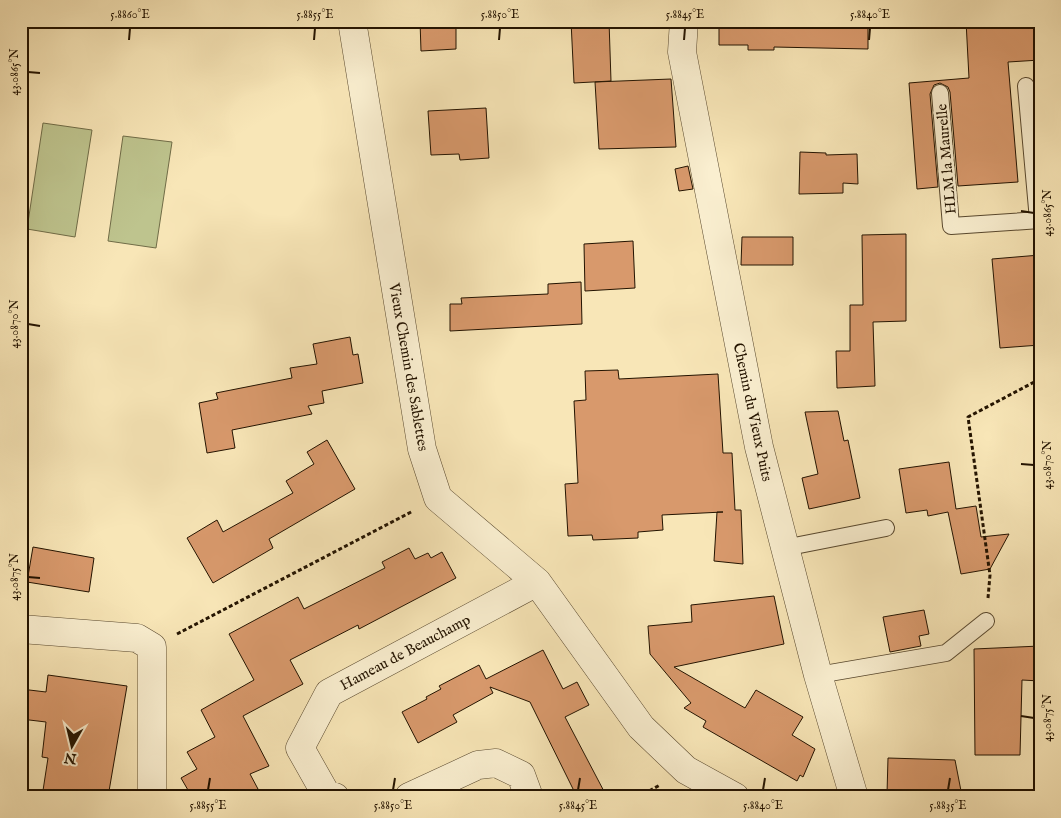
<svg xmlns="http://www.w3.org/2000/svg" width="1061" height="818" font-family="'IM FELL English',serif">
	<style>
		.green { fill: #bec48e; stroke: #706c47 }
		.building { fill: #d8996c; stroke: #231300 }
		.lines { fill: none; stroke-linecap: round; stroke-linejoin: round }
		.service-casing { stroke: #58482e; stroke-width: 18 }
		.minor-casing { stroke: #58482e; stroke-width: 29 }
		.path { stroke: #231300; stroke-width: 3; stroke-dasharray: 4 2.5; stroke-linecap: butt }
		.service { stroke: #faefd0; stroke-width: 16 }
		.minor { stroke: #faefd0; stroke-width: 28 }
		.ticks { fill: none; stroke: #231300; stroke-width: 2 }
		.labels { text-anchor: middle; stroke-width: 5; stroke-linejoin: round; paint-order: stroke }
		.street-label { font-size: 15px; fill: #231300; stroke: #faefd0 }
		.neatline { fill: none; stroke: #231300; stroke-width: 2 }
		.ticks-label { font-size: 12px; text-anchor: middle; fill: #231300 }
	</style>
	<rect width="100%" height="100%" fill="#f8e6b7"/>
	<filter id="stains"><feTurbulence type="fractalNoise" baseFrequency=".004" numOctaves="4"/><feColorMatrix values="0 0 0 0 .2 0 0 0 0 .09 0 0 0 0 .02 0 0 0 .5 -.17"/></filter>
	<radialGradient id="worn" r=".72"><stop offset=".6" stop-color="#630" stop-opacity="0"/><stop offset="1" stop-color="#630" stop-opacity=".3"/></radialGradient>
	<path class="green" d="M43 123 92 130 75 237 27 229Z
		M123 136 172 142 156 248 108 241Z"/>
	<path class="building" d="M420 21H456V49L421 51Z
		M571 21H609L611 81 574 83Z
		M719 21H868V49L774 47V50H748V45H719Z
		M966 21H1040V60L1008 62 1018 182 958 186 950 92 948 87 940 83 934 85 930 94 938 187 917 189 909 83 969 78Z
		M671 79 676 147 599 149 595 82Z
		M486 108 489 158 460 160 459 154 431 155 428 111Z
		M800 152 826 153V155L857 154 858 184 843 183V193L799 194Z
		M688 166 693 189 679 191 675 169Z
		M906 234V321L873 322 875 386 837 388 836 351H850V305H863L862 235Z
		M742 237H793V265H741Z
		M633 241 635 288 585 291 584 244Z
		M1040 255V345L1000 348 992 259Z
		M581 282 582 324 450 331V304H462L461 298 548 294V284Z
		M350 337 353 355 358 354 363 383 322 391 324 403 308 406 312 414 232 430 235 448 207 453 199 403 218 399 216 393 292 378 290 368 317 364 313 344Z
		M618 370 619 379 718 374 723 453H732L735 510H741L743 564 714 561 717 512H723L662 515 663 530 638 532V538L593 540 592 535 568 536 565 484 578 483 574 401 586 400 585 371Z
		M838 411 844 441 848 440 860 498 809 509 802 478 818 474 805 412Z
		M327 440 355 489 269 539 273 548 213 583 187 538 217 520 223 532 293 493 286 481 314 464 307 452Z
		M949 462 956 509 976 506 981 537 1009 534 990 569 961 574 948 512 928 516 927 510 906 513 899 469Z
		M33 547 94 558 89 592 27 582Z
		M409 548 415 559 428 553 431 558 442 552 456 578 359 629 358 625 290 660 303 684 243 716 269 766 250 774 258 789 240 797H192L181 778 197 769 187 752 215 737 201 710 254 680 229 634 298 597 304 609 316 603 385 568 382 562Z
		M774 596 784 644 674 667 745 708 756 690 803 717 792 735 815 749 803 777 800 775 797 781 703 727 706 721 684 708 691 703 650 654 648 626 692 622 691 605Z
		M924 610 929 634 919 636 921 646 890 652 883 617Z
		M1040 646V681L1022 680 1020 755H975L974 649Z
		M543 650 563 689 577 682 589 705 565 717 607 797H577L530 702 490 687 493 693 453 715 457 722 418 743 402 712 427 699 426 697 441 689 439 686 479 665 486 679Z
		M48 675 127 686 108 797H42L48 758 42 757 46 722 21 719V689L46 692Z
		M888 758 955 760 962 796 887 794Z"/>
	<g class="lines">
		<g class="service-casing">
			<path id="service" d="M1026 86 1038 220
				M940 93 951 226 1040 220
				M784 548 886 528
				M818 675 946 653 986 621"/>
		</g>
		<g class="minor-casing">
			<path id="minor" d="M352 21 422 449 438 498 537 582 641 727 686 770 735 797
				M684 21 682 52 759 447 818 675 854 797
				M21 629 137 638 152 647V797
				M335 797 326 794 300 748 329 693 537 582
				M409 797 478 765 496 763 521 775 529 797"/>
		</g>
		<path class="path" d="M988 598 990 575 968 417 1040 379
			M177 634 413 511
			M638 797 660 785"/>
		<use href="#service" class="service"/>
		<use href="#minor" class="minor"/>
	</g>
	<path class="ticks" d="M129 40 130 28M314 40 315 28M499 40 500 28M684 40 685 28M869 40 870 28M28 72 40 73M1021 211 1034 213M28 324 40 326M1021 464 1034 465M28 577 40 578M1021 716 1034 718M208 790 210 778M393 790 395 778M578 790 580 778M763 790 765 778M948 790 950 778"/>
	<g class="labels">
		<g class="street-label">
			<text transform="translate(946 159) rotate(-95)" y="5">HLM la Maurelle</text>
			<text transform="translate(409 367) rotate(80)" y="5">Vieux Chemin des Sablettes</text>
			<text transform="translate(753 412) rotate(78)" y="5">Chemin du Vieux Puits</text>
			<text transform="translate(405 652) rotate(-28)" y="5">Hameau de Beauchamp</text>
		</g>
	</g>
	<rect width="1061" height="818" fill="none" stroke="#f8e6b7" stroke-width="55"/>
	<g transform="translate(72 746) rotate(188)" stroke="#faefd0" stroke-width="4" paint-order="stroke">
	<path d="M0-4L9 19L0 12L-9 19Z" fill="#231300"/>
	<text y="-8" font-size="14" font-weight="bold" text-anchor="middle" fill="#231300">N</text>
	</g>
	<rect x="28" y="28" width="1006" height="762" class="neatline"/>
	<g class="ticks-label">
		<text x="130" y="18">5.8860°E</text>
		<text x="315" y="18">5.8855°E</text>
		<text x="500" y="18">5.8850°E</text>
		<text x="685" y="18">5.8845°E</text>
		<text x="870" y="18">5.8840°E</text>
		<text transform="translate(14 72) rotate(-90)" y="4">43.0865°N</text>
		<text transform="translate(1047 213) rotate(-90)" y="4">43.0865°N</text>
		<text transform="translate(14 324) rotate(-90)" y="4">43.0870°N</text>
		<text transform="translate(1047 465) rotate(-90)" y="4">43.0870°N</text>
		<text transform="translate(14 577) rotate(-90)" y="4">43.0875°N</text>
		<text transform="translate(1047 718) rotate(-90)" y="4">43.0875°N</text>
		<text x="208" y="809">5.8855°E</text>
		<text x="393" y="809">5.8850°E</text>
		<text x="578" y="809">5.8845°E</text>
		<text x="763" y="809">5.8840°E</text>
		<text x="948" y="809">5.8835°E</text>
	</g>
	<rect width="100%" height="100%" filter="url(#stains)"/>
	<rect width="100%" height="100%" fill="url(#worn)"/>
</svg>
